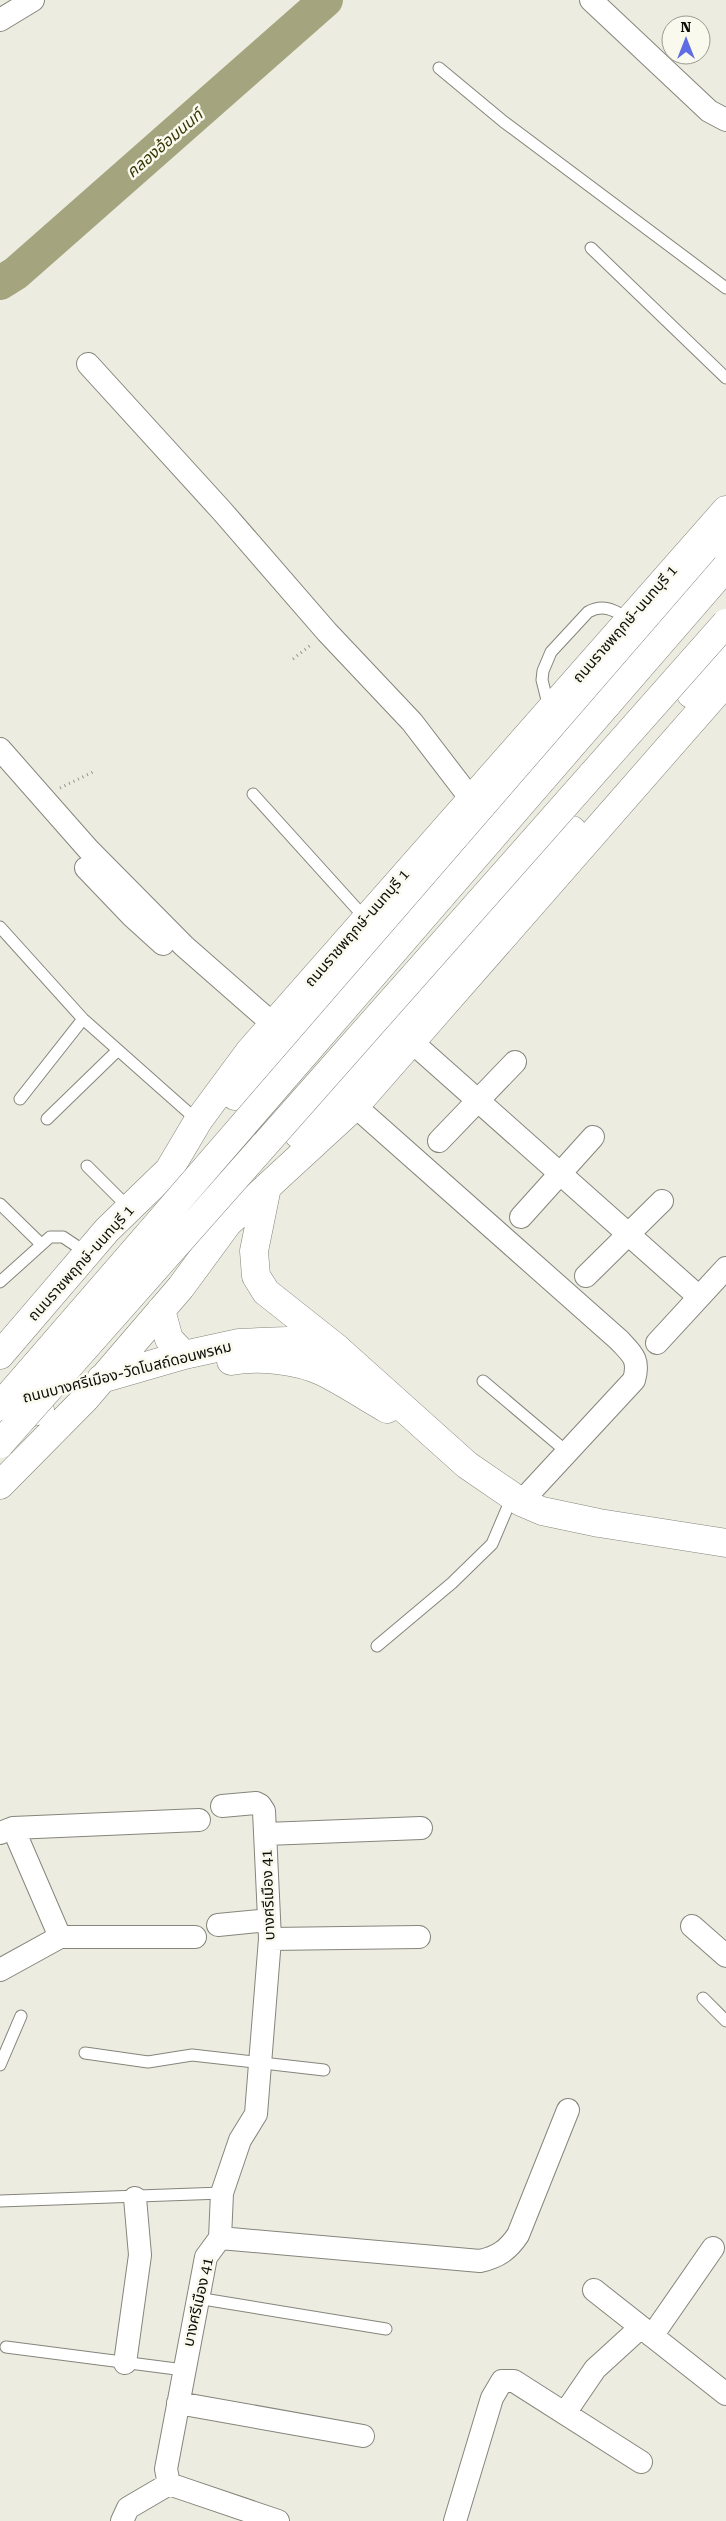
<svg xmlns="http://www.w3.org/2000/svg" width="726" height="2521" font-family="'Roboto Serif','Noto Sans Thai',serif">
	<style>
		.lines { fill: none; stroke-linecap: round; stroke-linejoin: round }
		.river { stroke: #a4a47e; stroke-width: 34 }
		.lane-casing { stroke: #85857b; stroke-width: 13 }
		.street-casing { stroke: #85857b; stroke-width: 24 }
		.secondary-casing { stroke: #85857b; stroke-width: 29 }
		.path { stroke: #95958c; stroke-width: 3; stroke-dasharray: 1 4; stroke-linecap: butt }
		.lane { stroke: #fff; stroke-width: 11 }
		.street { stroke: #fff; stroke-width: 22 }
		.secondary { stroke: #fff; stroke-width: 28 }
		.secondary-bridge-casing { stroke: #85857b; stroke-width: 29; stroke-linecap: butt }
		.secondary-bridge { stroke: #fff; stroke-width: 28 }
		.labels { text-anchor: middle; stroke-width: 5; stroke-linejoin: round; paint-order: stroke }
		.street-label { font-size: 15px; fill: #0d0d09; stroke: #f9f9ee }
		.water-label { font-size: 16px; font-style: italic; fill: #383604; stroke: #f9f9ee }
	</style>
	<rect width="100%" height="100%" fill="#ecece1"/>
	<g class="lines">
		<path class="river" d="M0 283 16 273 326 0"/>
		<g class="lane-casing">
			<path id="lane" d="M439 68 504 122 726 288
				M591 248 726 378
				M549 708 542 680 543 671 551 652 588 612C604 603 615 611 630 619
				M253 794 366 919
				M0 927 83 1019 198 1121
				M20 1099 83 1019
				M47 1119 117 1051
				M87 1166 129 1208
				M0 1204 40 1243
				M0 1282 50 1237H63L87 1253
				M483 1381 567 1452
				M377 1646 452 1583 492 1544 512 1497
				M703 1998 726 2021
				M85 2053 148 2062 192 2055 324 2070
				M0 2065 21 2016
				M0 2201 222 2193
				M197 2298 386 2329
				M6 2347 184 2370"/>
		</g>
		<g class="street-casing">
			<path id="street" d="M591 0 709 111 726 120
				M0 20 33 0
				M88 364 222 511 327 632 412 722 471 799
				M0 749 88 849 184 946 273 1024
				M86 868 131 915 163 944
				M412 1042 699 1297
				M355 1106 619 1340C632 1354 640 1359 634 1380L521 1502
				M439 1141 515 1062
				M521 1217 593 1137
				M586 1276 662 1201
				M657 1343 726 1268
				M13 1828 60 1937
				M0 1833 13 1828 199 1820
				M266 1834 421 1828
				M218 1925 269 1920
				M692 1926 726 1956
				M270 1939 419 1937
				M0 1970 60 1937H195
				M220 2238 480 2261C498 2257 508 2250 518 2235L568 2110
				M594 2290 726 2394
				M652 2336 713 2248
				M125 2363 140 2255 135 2198
				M178 2403 363 2436
				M565 2413 595 2369 641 2327
				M169 2484 166 2469 206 2257 220 2238 222 2193 240 2140 256 2114 270 1939 264 1811 260 1805 256 1803 222 1806
				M169 2484 278 2521
				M122 2521 128 2508 169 2484
				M455 2521 492 2398 502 2381H514L641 2462"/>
		</g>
		<g class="secondary-casing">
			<path id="secondary" d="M691 694 726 654
				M235 1096 388 928 726 540
				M299 1135 444 976 572 830
				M267 1187 254 1251 256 1276 266 1292 338 1349
				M161 1310 169 1339 184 1355
				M0 1355 107 1230 169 1170 198 1121 249 1052 726 510
				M231 1361C258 1356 298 1360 323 1372 345 1383 366 1397 387 1409
				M101 1379 184 1355 239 1343 287 1341 341 1352 467 1465 521 1502 542 1511 599 1523 726 1543
				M0 1421 40 1410
				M0 1485 85 1399 181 1287 228 1223 355 1106 726 682"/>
		</g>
		<path class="path" d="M293 659 312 644
			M60 788 95 771"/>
		<use href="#lane" class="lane"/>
		<use href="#street" class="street"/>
		<use href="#secondary" class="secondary"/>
		<g class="secondary-bridge-casing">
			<path id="secondary-bridge" d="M0 1406 726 567
				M0 1444 726 623"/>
		</g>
		<use href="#secondary-bridge" class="secondary-bridge"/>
	</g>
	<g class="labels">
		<g class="street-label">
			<text transform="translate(625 624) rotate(-49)" y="5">ถนนราชพฤกษ์-นนทบุรี 1</text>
			<text transform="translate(357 928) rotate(-49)" y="5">ถนนราชพฤกษ์-นนทบุรี 1</text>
			<text transform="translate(81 1263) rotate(-48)" y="5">ถนนราชพฤกษ์-นนทบุรี 1</text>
			<text transform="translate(127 1372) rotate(-14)" y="5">ถนนบางศรีเมือง-วัดโบสถ์ดอนพรหม</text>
			<text transform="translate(268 1895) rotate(-92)" y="5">บางศรีเมือง 41</text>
			<text transform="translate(198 2302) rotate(-77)" y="5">บางศรีเมือง 41</text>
		</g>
		<g class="water-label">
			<text transform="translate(164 143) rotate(-41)" y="6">คลองอ้อมนนท์</text>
		</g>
	</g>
	<g transform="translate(686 40)"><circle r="24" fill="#f9f9ee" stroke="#9b9b92"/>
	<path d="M0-4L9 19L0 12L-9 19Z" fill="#5f6de5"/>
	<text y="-8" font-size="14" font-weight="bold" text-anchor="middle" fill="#0d0d09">N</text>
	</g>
</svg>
